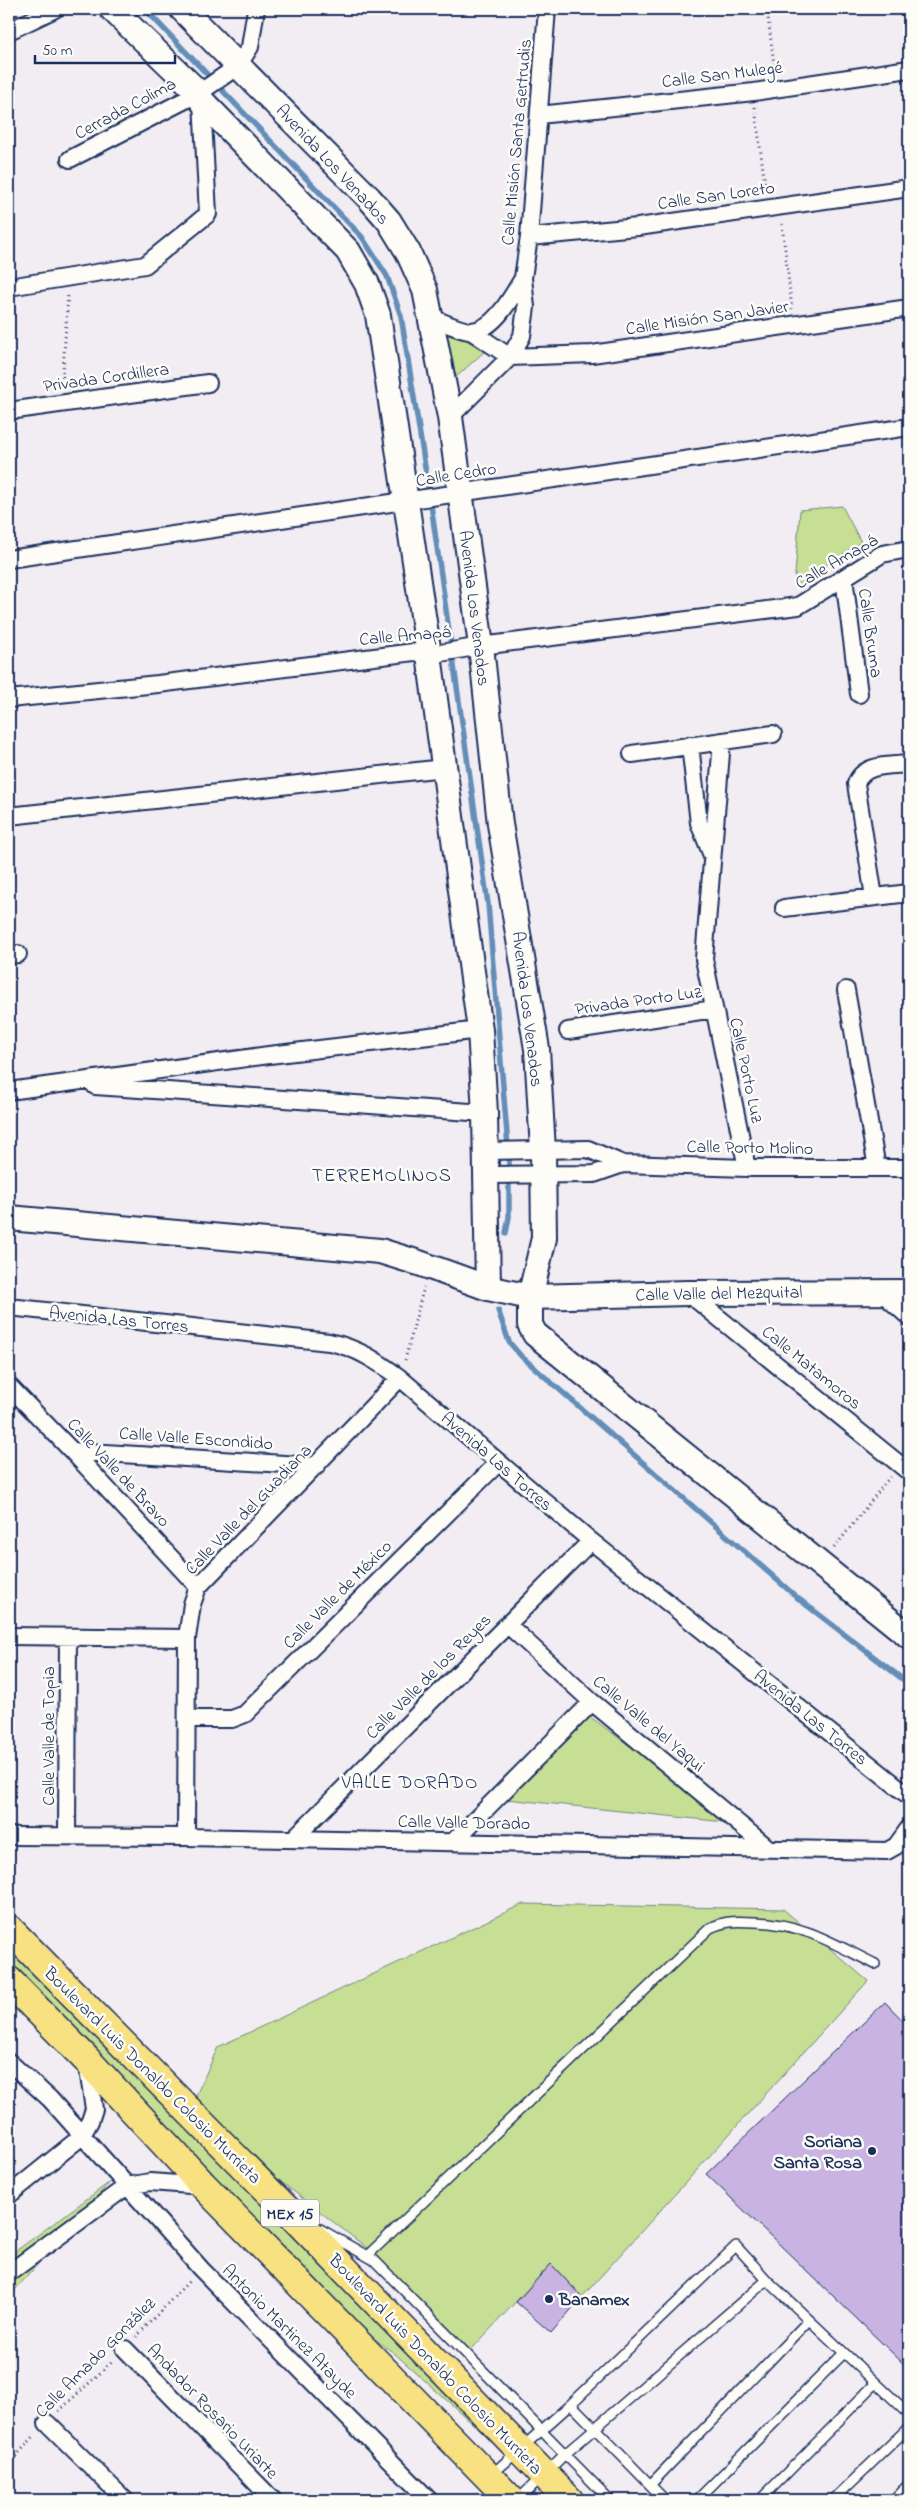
<svg xmlns="http://www.w3.org/2000/svg" width="918" height="2509" font-family="'Indie Flower',sans-serif">
	<style>
		.green { fill: #c6df95; stroke: #70877a }
		.lines { fill: none; stroke-linecap: round; stroke-linejoin: round }
		.stream { stroke: #648eb8; stroke-width: 5.5 }
		.building { fill: #c8b3e3; stroke: #1b2f5e }
		.lane-casing { stroke: #1b2f5e; stroke-width: 12 }
		.street-casing { stroke: #1b2f5e; stroke-width: 20 }
		.secondary-casing { stroke: #1b2f5e; stroke-width: 28 }
		.highway-casing { stroke: #1b2f5e; stroke-width: 31 }
		.path { stroke: #1b2f5e; stroke-width: 3; stroke-dasharray: 1 4; stroke-linecap: butt }
		.lane { stroke: #fdfcf7; stroke-width: 9 }
		.street { stroke: #fdfcf7; stroke-width: 16 }
		.secondary { stroke: #fdfcf7; stroke-width: 24 }
		.highway { stroke: #f8e181; stroke-width: 28 }
		.poi-dot { fill: #1b2f5e; stroke: #fdfcf7; stroke-width: 2 }
		.labels { text-anchor: middle; stroke-width: 5; stroke-linejoin: round; paint-order: stroke }
		.shield { fill: #fdfcf7; stroke: #5f6c8c; stroke-width: 1 }
		.shield-label { font-size: 16px; font-weight: bold; fill: #1b2f5e }
		.street-label { font-size: 18px; fill: #1b2f5e; stroke: #fdfcf7 }
		.poi-label { font-size: 18px; font-weight: bold; fill: #1b2f5e; stroke: #fdfcf7; text-anchor: end }
		.neighbourhood-label { font-size: 19px; letter-spacing: 1px; fill: #1b2f5e; stroke: #fdfcf7 }
	</style>
	<rect width="100%" height="100%" fill="#f2edf3"/>
	<filter id="ink" filterUnits="userSpaceOnUse"><feTurbulence type="fractalNoise" baseFrequency=".02" numOctaves="2"/><feDisplacementMap in="SourceGraphic" scale="10" xChannelSelector="R" yChannelSelector="G"/><feConvolveMatrix kernelMatrix="1 2 1 2 8 2 1 2 1" color-interpolation-filters="sRGB"/></filter>
	<g filter="url(#ink)">
		<path class="green" d="M434 329 454 333 485 351 444 388Z
			M842 506 861 542 794 587 800 510Z
			M581 1710 734 1823 506 1799Z
			M523 1904 783 1909 868 1981 582 2297 551 2264 470 2351 375 2254 189 2111 218 2047Z
			M9 1950 495 2440 493 2442 394 2353 340 2314 9 1975Z
			M110 2182 9 2297V2256Z"/>
		<g class="lines">
			<path class="stream" d="M145 9 362 237 387 276 401 316 430 498 488 904 509 1159V1217L506 1233
				M498 1310 509 1342 521 1356 800 1600 909 1684"/>
		</g>
		<path class="building" d="M885 2002 909 2027V2369L706 2174Z
			M551 2264 582 2297 551 2333 516 2302Z"/>
		<g class="lines">
			<g class="lane-casing">
				<path id="lane" d="M320 2229 374 2260 610 2500
					M367 2256 710 1928C726 1920 739 1921 755 1922 804 1924 832 1943 875 1964
					M571 2404 665 2500
					M490 2476 571 2404 736 2246 767 2280 909 2414
					M650 2485 809 2320
					M518 2500 565 2454 767 2280
					M697 2500 844 2353
					M760 2500 875 2384
					M833 2500 909 2427
					M893 2500 909 2484"/>
			</g>
			<g class="street-casing">
				<path id="street" d="M9 31 55 9
					M539 115 754 92 909 69
					M70 159 199 93 238 66 250 47 256 9
					M529 237 638 227 909 188
					M9 287 145 265 208 214 202 101
					M432 318C443 322 457 329 469 331 493 333 513 295 523 278
					M471 331 510 357
					M510 357 592 354 909 308
					M9 411 208 383
					M450 417 510 357 522 336 526 307 523 278 529 237 547 9
					M9 559 909 427
					M844 578 859 694
					M9 699 158 684 414 652 429 655 481 646 798 606 882 554 909 549
					M722 741 704 959 747 1168
					M690 745 699 823 711 853
					M632 754 773 734
					M9 816 444 768
					M874 897 856 784C863 763 890 766 909 764
					M784 908 909 893
					M9 955 18 954
					M846 990 877 1168
					M568 1031 714 1009
					M95 1086 485 1113
					M9 1091 269 1055 480 1030
					M486 1151 588 1149 623 1164 747 1168H909
					M486 1175 594 1174 623 1164
					M688 1293 909 1472
					M882 1293 909 1317
					M9 1307 329 1342C358 1348 377 1361 400 1378L591 1541 909 1796
					M9 1386 72 1451 198 1587
					M72 1451 317 1466
					M508 1625 592 1702 768 1848
					M9 1636 187 1638 192 1604 198 1587 400 1378
					M188 1719H232L245 1714 499 1462
					M9 1836 186 1837 887 1851 896 1846 909 1828
					M67 1836 68 1637
					M186 1837 187 1638
					M293 1839 591 1541
					M453 1842 592 1702
					M9 2062 50 2099 201 2269 429 2500
					M9 2195 81 2137 90 2121 94 2109 87 2063
					M9 2273 127 2186 150 2182 204 2186
					M125 2349 273 2500
					M47 2423 125 2500"/>
			</g>
			<g class="secondary-casing">
				<path id="secondary" d="M112 9 199 93 202 101 348 251 367 284 378 315 429 655 480 1030 485 1113 488 1288
					M182 9 369 198 389 221 408 252 425 290 450 417 481 646 500 824 537 1049 543 1150 544 1238 530 1297V1325L535 1334 909 1636
					M9 1218 380 1251 419 1263 488 1288 530 1297 688 1293 909 1292"/>
			</g>
			<g class="highway-casing">
				<path id="highway" d="M9 1929 287 2210 569 2500
					M9 1981 86 2059 204 2186 511 2500"/>
			</g>
			<path class="path" d="M767 9 775 73
				M755 107 766 193
				M782 224 792 309
				M62 387 68 293
				M405 1360 424 1287
				M834 1548 890 1477
				M136 2337 189 2281
				M59 2411 113 2361
				M9 2464 35 2435"/>
			<use href="#lane" class="lane"/>
			<use href="#street" class="street"/>
			<use href="#secondary" class="secondary"/>
			<use href="#highway" class="highway"/>
		</g>
	</g>
	<g class="poi-dot">
		<circle cx="872" cy="2151" r="5"/>
		<circle cx="549" cy="2299" r="5"/>
	</g>
	<g class="labels">
		<rect class="shield" x="261" y="2199.5" width="58" height="27" rx="4"/>
		<g class="shield-label">
			<text x="290" y="2219">MEX 15</text>
		</g>
		<g class="street-label">
			<text transform="translate(722 74) rotate(-7)" y="6">Calle San Mulegé</text>
			<text transform="translate(125 108) rotate(-28)" y="6">Cerrada Colima</text>
			<text transform="translate(516 142) rotate(-85)" y="6">Calle Misión Santa Gertrudis</text>
			<text transform="translate(333 164) rotate(47)" y="6">Avenida Los Venados</text>
			<text transform="translate(716 195) rotate(-8)" y="6">Calle San Loreto</text>
			<text transform="translate(707 317) rotate(-8)" y="6">Calle Misión San Javier</text>
			<text transform="translate(106 377) rotate(-8)" y="6">Privada Cordillera</text>
			<text transform="translate(456 474) rotate(-9)" y="6">Calle Cedro</text>
			<text transform="translate(836 561) rotate(-30)" y="6">Calle Amapá</text>
			<text transform="translate(475 608) rotate(83)" y="6">Avenida Los Venados</text>
			<text transform="translate(871 633) rotate(82)" y="6">Calle Bruma</text>
			<text transform="translate(405 635) rotate(-5)" y="6">Calle Amapá</text>
			<text transform="translate(638 1000) rotate(-8)" y="6">Privada Porto Luz</text>
			<text transform="translate(528 1009) rotate(83)" y="6">Avenida Los Venados</text>
			<text transform="translate(747 1070) rotate(78)" y="6">Calle Porto Luz</text>
			<text transform="translate(750 1147) rotate(1)" y="6">Calle Porto Molino</text>
			<text transform="translate(719 1293) rotate(-1)" y="6">Calle Valle del Mezquital</text>
			<text transform="translate(119 1319) rotate(6)" y="6">Avenida Las Torres</text>
			<text transform="translate(812 1367) rotate(39)" y="6">Calle Matamoros</text>
			<text transform="translate(196 1438) rotate(4)" y="6">Calle Valle Escondido</text>
			<text transform="translate(497 1461) rotate(41)" y="6">Avenida Las Torres</text>
			<text transform="translate(119 1472) rotate(47)" y="6">Calle Valle de Bravo</text>
			<text transform="translate(248 1509) rotate(-46)" y="6">Calle Valle del Guadiana</text>
			<text transform="translate(337 1594) rotate(-45)" y="6">Calle Valle de México</text>
			<text transform="translate(428 1676) rotate(-45)" y="6">Calle Valle de los Reyes</text>
			<text transform="translate(811 1717) rotate(39)" y="6">Avenida Las Torres</text>
			<text transform="translate(649 1723) rotate(40)" y="6">Calle Valle del Yaqui</text>
			<text transform="translate(48 1736) rotate(-90)" y="6">Calle Valle de Topia</text>
			<text transform="translate(464 1822) rotate(1)" y="6">Calle Valle Dorado</text>
			<text transform="translate(153 2075) rotate(45)" y="6">Boulevard Luis Donaldo Colosio Murrieta</text>
			<text transform="translate(290 2331) rotate(45)" y="6">Antonio Martinez Atayde</text>
			<text transform="translate(95 2357) rotate(-45)" y="6">Calle Amado González</text>
			<text transform="translate(436 2364) rotate(46)" y="6">Boulevard Luis Donaldo Colosio Murrieta</text>
			<text transform="translate(213 2411) rotate(46)" y="6">Andador Rosario Uriarte</text>
		</g>
		<g class="poi-label">
			<text x="862" y="2147">Soriana<tspan x="862" dy="21">Santa Rosa</tspan></text>
			<text x="559" y="2305" text-anchor="start">Banamex</text>
		</g>
		<g class="neighbourhood-label">
			<text x="382" y="1181">TERREMOLINOS</text>
			<text x="410" y="1788">VALLE DORADO</text>
		</g>
	</g>
	<rect width="918" height="2509" fill="none" stroke="#fdfcf7" stroke-width="30"/>
	<rect x="15" y="15" width="888" height="2479" fill="none" stroke="#1b2f5e" stroke-width="2" filter="url(#ink)"/>
	<path d="M35 55v8h140v-8" fill="none" stroke="#1b2f5e" stroke-width="2.5"/>
	<text x="42" y="55" font-size="15" fill="#1b2f5e" stroke="#fdfcf7" stroke-width="4" paint-order="stroke">50 m</text>
</svg>
